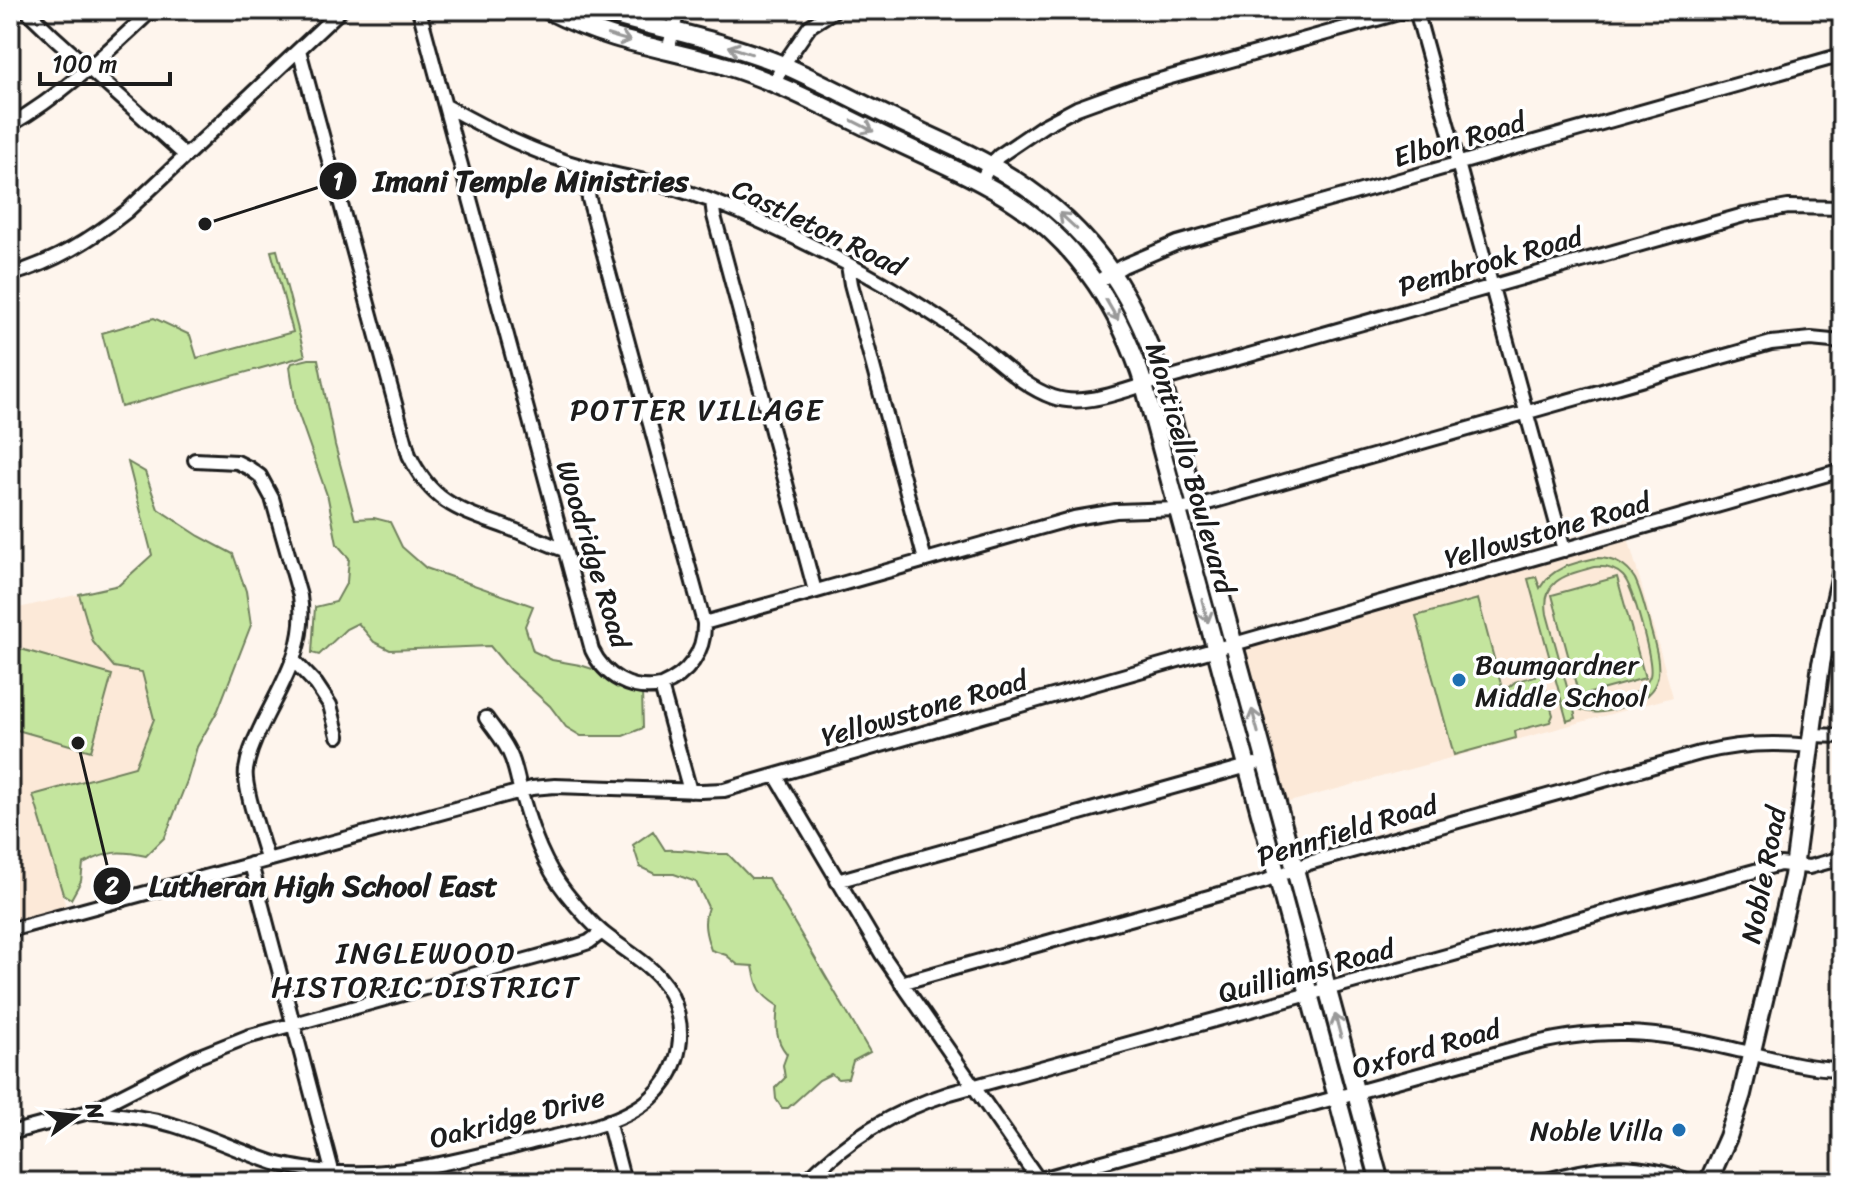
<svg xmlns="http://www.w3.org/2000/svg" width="1852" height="1192" font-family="Sriracha,sans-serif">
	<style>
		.built { fill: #fce9d8 }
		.green { fill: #c4e59e; stroke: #70805d; stroke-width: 2; fill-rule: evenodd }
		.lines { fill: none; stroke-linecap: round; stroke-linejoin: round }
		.minor-casing { stroke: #1c1c1c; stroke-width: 18 }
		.major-casing { stroke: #1c1c1c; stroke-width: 22 }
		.minor { stroke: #fff; stroke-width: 12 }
		.major { stroke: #fff; stroke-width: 16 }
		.oneway { stroke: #999 }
		.poi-dot { fill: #1f6fb2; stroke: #fff; stroke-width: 3 }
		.labels { text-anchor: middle; stroke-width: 7; stroke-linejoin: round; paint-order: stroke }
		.street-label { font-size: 28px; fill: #1c1c1c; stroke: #fff }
		.poi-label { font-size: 28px; fill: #1c1c1c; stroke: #fff; text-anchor: start }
		.neighbourhood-label { font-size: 30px; letter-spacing: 2px; fill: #1c1c1c; stroke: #fff }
		.leader { fill: none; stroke: #1c1c1c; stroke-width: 3 }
		.callout-dot { fill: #1c1c1c; stroke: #fff; stroke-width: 3 }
		.mark-label { font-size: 24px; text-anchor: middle; font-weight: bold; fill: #fff }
		.callout-label { font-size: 30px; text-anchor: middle; font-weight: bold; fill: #1c1c1c; stroke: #fff; stroke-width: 7; stroke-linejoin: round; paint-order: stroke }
	</style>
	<rect width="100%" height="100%" fill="#fef5ed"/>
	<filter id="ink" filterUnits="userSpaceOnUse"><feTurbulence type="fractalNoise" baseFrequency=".0125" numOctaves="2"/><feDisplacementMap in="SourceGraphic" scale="16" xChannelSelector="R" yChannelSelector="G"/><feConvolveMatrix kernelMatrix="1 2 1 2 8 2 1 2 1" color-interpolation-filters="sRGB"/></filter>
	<g filter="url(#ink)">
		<path class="built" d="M1628 538 1673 697 1282 804 1244 659 1245 653 1252 646Z
			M119 585 154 719 136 767 33 795 66 907 10 923V610Z"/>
		<path class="green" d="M277 250 305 356 121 407 102 333 154 318 190 335 197 358 293 332 271 251Z
			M309 359H318L335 445 355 519 374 518 390 522 402 547 426 568 533 606 525 626 533 651 552 660 580 665 602 672 614 684 642 691 643 728 623 736H581L566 727 550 706 510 670 490 646 390 650 374 642 358 623 346 629 319 655 312 653 315 607 336 602 347 582 349 558 337 544 328 498 296 407 290 367 292 363Z
			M128 462 145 472 158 509 199 536 233 554 246 591 251 625 218 710 197 747 187 781 165 837 146 856C118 850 109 851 83 864L81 881 71 899 63 894 33 795 135 767 154 719 142 672 114 667 93 642 79 594 119 585 152 555Z
			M1596 558C1613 558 1626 564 1635 579 1642 594 1646 611 1650 627 1661 665 1669 694 1622 707 1604 713 1590 716 1573 706L1576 718 1567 721 1528 579 1536 577 1540 588C1552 567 1574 563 1596 558ZM1594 567C1605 566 1615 568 1623 576 1633 586 1654 663 1650 676 1643 696 1604 709 1586 703 1577 700 1572 694 1567 687L1547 614C1541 579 1567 575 1594 567Z
			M1617 577 1645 678 1579 696 1552 595Z
			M1478 599 1503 692 1515 682 1541 674 1553 715 1550 722 1515 731 1516 738 1454 755 1416 616Z
			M10 646 112 675 91 751 10 728Z
			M653 831 665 850C687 848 707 855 728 854L751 878H768L870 1052 853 1061 848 1078 838 1079 831 1074 819 1080 788 1108H782L776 1099 775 1088 785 1078 783 1065 787 1054C774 1039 776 1024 778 1006 759 994 757 987 753 966L738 965 726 955 711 950C706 936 702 922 708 907L696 882 674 874H655L640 867 633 845Z"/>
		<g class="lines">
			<g class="minor-casing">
				<path id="minor" d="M26 10 54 37 186 156
					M419 10 592 650C605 677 632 692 661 686L690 791
					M1416 10 1564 550
					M299 50 409 455C432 503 459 510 506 527 525 534 544 542 564 550
					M668 51 678 10
					M774 84 783 65 810 26 835 10
					M446 106C489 130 536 154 584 167 615 176 648 180 679 190 721 202 762 222 802 241 858 268 913 299 964 335 994 355 1019 385 1053 397 1085 408 1123 390 1154 382L1744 215 1788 207 1842 208
					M10 125C64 94 107 52 152 10
					M583 167 589 199 704 623C705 652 688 675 661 686
					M980 183 990 165 999 156 1043 126 1077 108 1135 87 1409 10
					M712 201 714 216 815 591
					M848 265 851 284 925 560
					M10 275C56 261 89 241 127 211L341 10
					M1095 283 1123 266 1177 243 1842 55
					M195 460 237 462 249 468 260 476 272 498 300 596C308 648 281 684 260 729 254 741 248 756 246 770 243 787 262 840 267 859
					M704 623 1074 518 1116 511 1177 509 1197 506 1771 343 1811 339 1842 342
					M294 661 316 684 330 705 338 736
					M1812 735 1842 736
					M776 776 881 953 1040 1182
					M251 864 335 1182
					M837 881 1255 764
					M10 930 532 788 555 786 701 791 724 790 1842 470
					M901 983 1266 881 1309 863 1700 753C1735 744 1775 742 1811 746
					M89 1112C118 1114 145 1117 173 1125 208 1136 241 1152 275 1163 293 1168 311 1170 329 1172 394 1179 469 1158 532 1142 569 1133 622 1124 651 1098 674 1078 685 1045 678 1016 669 971 635 959 603 933 589 921 577 907 566 893 544 865 533 834 523 800 519 787 517 772 512 759 507 744 495 731 486 718
					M608 1121 624 1182
					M10 1133 89 1112 197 1057 247 1037 577 946 589 942 602 932
					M805 1182C849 1138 891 1112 950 1093L1780 864 1809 867 1842 858
					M1030 1182 1520 1047C1598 1026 1655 1030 1733 1049 1769 1057 1805 1069 1842 1069
					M1539 1182C1598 1166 1632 1159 1692 1182"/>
			</g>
			<g class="major-casing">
				<path id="major" d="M547 10C569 21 591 30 614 37 651 48 689 55 726 66 781 83 830 110 882 135 927 157 975 176 1017 204 1080 246 1122 314 1144 385L1360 1182
					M596 10C637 24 679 31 719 43 741 50 762 56 783 65 820 81 856 101 892 118 932 137 974 154 1012 178 1096 231 1139 301 1166 395L1380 1182
					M1708 1182 1728 1137 1742 1094 1793 876 1821 664 1842 570"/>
			</g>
			<use href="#minor" class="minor"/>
			<use href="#major" class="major"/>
		</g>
		<defs><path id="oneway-shaft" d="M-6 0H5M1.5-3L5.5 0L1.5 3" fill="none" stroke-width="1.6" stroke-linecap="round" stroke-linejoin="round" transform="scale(2)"/></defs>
		<g class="oneway">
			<use href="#oneway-shaft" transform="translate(619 38) rotate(16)"/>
			<use href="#oneway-shaft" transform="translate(740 50) rotate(-162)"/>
			<use href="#oneway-shaft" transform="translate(863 126) rotate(27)"/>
			<use href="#oneway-shaft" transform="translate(1068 221) rotate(-137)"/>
			<use href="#oneway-shaft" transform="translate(1112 310) rotate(60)"/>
			<use href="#oneway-shaft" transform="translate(1205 611) rotate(75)"/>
			<use href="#oneway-shaft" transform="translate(1255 721) rotate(-105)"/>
			<use href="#oneway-shaft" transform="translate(1338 1026) rotate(-105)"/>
		</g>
	</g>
	<g class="poi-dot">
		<circle cx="1459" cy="680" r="8"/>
		<circle cx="1679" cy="1130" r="8"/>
	</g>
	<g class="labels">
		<g class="street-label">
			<text transform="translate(1459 139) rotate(-16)" y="10">Elbon Road</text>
			<text transform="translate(819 227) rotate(26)" y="10">Castleton Road</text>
			<text transform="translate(1490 261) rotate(-16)" y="10">Pembrook Road</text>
			<text transform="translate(1191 468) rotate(74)" y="10">Monticello Boulevard</text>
			<text transform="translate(1547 530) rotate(-16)" y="10">Yellowstone Road</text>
			<text transform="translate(594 554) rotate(73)" y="10">Woodridge Road</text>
			<text transform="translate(924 708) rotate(-16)" y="10">Yellowstone Road</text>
			<text transform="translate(1347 830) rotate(-17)" y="10">Pennfield Road</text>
			<text transform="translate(1763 875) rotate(-79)" y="10">Noble Road</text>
			<text transform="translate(1306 970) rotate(-15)" y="10">Quilliams Road</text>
			<text transform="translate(1426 1048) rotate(-16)" y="10">Oxford Road</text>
			<text transform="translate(517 1117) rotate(-14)" y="10">Oakridge Drive</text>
		</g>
		<g class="poi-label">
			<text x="1475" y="674">Baumgardner<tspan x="1475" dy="32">Middle School</tspan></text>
			<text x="1663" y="1140" text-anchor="end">Noble Villa</text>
		</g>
		<g class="neighbourhood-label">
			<text x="697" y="420">POTTER VILLAGE</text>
			<text x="426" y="963">INGLEWOOD<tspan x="426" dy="34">HISTORIC DISTRICT</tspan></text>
		</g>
	</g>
	<path class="leader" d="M205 224L338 181M78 743L112 886"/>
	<g class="callout-dot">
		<circle cx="205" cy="224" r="8"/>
		<circle cx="78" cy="743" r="8"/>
		<circle cx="338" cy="181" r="20"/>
		<circle cx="112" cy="886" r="20"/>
	</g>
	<g class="mark-label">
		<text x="338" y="189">1</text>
		<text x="112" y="894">2</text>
	</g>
	<g class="callout-label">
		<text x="531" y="191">Imani Temple Ministries</text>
		<text x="323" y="896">Lutheran High School East</text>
	</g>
	<rect width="1852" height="1192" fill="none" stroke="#fff" stroke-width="40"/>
	<rect x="20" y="20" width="1812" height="1152" fill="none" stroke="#1c1c1c" stroke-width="3" filter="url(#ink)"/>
	<g transform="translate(76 1116) rotate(75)" stroke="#ffffff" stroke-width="6" paint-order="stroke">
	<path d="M0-6L14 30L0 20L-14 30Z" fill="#1c1c1c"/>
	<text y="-12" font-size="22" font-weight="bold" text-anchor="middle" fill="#1c1c1c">N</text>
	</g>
	<path d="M40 72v12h130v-12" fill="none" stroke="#1c1c1c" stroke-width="4"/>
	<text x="52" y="72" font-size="24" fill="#1c1c1c" stroke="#ffffff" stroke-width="6" paint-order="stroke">100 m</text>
</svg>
